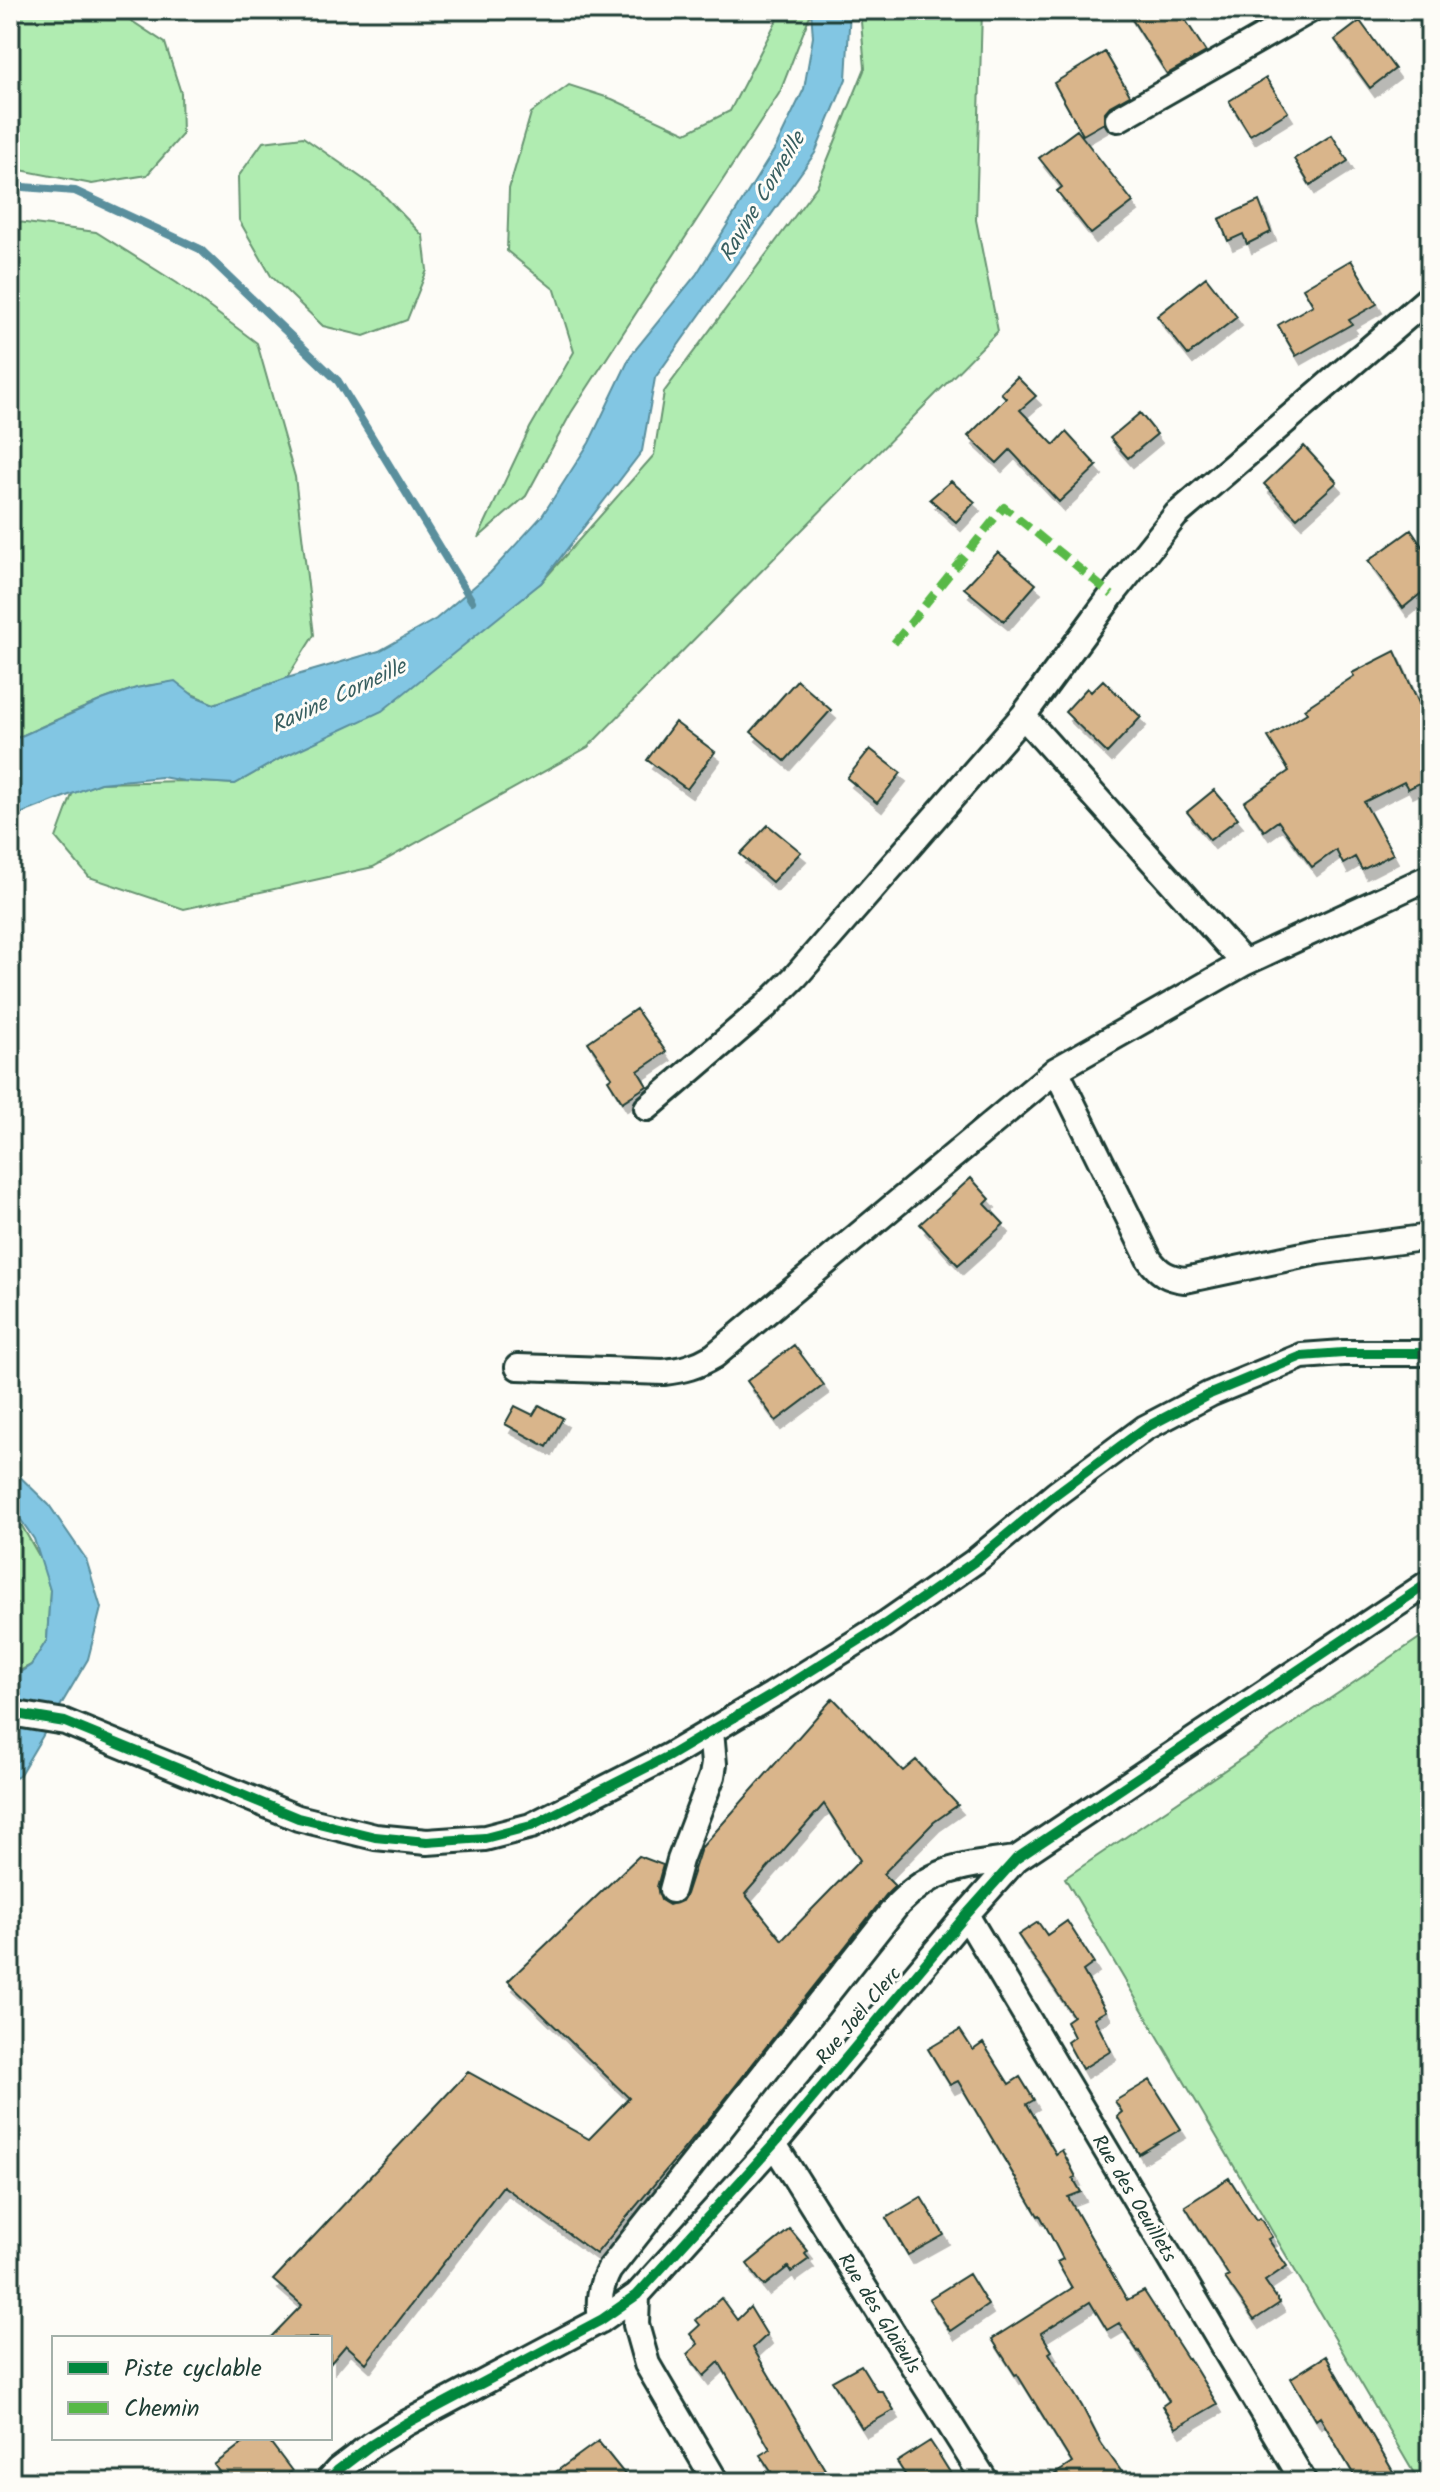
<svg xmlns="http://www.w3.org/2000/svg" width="1440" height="2492" font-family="Kalam,sans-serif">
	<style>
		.green { fill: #b0ecb1; stroke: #689472; stroke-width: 2 }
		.water { fill: #82c6e3; stroke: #5a8f9d; stroke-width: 2 }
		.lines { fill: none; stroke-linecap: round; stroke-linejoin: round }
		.stream { stroke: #5a8f9d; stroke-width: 8 }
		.building { fill: #d9b58b; stroke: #1f3d34; stroke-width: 2; fill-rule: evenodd; filter: url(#shadow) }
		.minor-casing { stroke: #1f3d34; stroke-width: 30 }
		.minor { stroke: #fdfcf7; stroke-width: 24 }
		.quiet { stroke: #58b947; stroke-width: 8; stroke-dasharray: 16 8; stroke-linecap: butt }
		.cycleway-casing { stroke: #fdfcf7; stroke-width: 15 }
		.cycleway { stroke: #00873e; stroke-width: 10 }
		.labels { text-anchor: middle; stroke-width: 6; stroke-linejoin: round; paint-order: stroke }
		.street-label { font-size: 20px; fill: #1f3d34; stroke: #fdfcf7 }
		.water-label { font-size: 22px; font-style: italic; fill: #385f60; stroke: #fdfcf7 }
	</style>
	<defs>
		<filter id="shadow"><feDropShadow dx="5" dy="9" stdDeviation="0" flood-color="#0004"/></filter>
	</defs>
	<rect width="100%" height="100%" fill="#fdfcf7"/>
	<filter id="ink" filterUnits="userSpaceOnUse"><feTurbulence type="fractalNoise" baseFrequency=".0125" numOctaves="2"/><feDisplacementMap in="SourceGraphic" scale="16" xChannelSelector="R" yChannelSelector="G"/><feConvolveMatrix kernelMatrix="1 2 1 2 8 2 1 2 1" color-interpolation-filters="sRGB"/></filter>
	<g filter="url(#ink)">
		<path class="green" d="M10 10H115L165 43 181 93 182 135 147 175 92 184 10 168Z
			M782 10H812L780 92 571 413 526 496 478 538 530 428 574 352 555 290 507 251 509 189 531 113 569 85 612 99 686 133 730 111Z
			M860 10H982L976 220 998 331 588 747 373 867 184 909 89 877 56 838 73 792 100 783 184 781 235 784 281 758 541 583 654 455 664 392 817 186 865 68Z
			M303 137 379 190 423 236 427 270 407 320 364 336 323 326 271 276 239 220 238 177 263 142Z
			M10 221 96 232 177 283 257 343 295 477 314 635 287 678 214 704C199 698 183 688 168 685 139 677 41 728 10 741Z
			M10 1505 43 1563 50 1590 47 1640 31 1665 10 1676Z
			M1430 1631V2482H1419L1065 1878Z"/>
		<path class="water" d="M811 10H850L846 79 815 153 655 378 642 451 541 583 382 711 281 758 235 784 184 781 162 777 100 783 10 818V741L102 700 136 688 175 681 194 696 214 704 287 678 379 651 436 619 490 573 542 516 589 443 631 355 696 275 776 147 804 89 813 37Z
			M10 1467 49 1505 86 1559 101 1608 88 1659 19 1776 10 1781V1679L31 1665 47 1640 50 1590 34 1539 10 1504Z"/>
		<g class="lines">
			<path class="stream" d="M10 186 75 191 200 249 338 381 472 601"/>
		</g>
		<path class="building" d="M1126 10H1179L1206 52 1167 74Z
			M1360 21 1395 69 1370 88 1335 40Z
			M1105 52 1130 95 1110 106 1105 112 1104 123 1083 135 1054 83Z
			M1266 78 1288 112 1250 135 1229 101Z
			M1077 130 1133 202 1091 234 1057 191 1062 187 1039 158Z
			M1332 135 1348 161 1310 185 1294 159Z
			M1259 201 1271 232 1247 244 1243 234 1228 241 1219 219Z
			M1351 260 1377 304 1349 320 1352 324 1296 356 1278 325 1313 305 1303 288Z
			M1206 277 1237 317 1188 355 1157 316Z
			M1017 377 1036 396 1020 410 1054 445 1066 432 1097 466 1059 502 1010 450 997 463 968 436 1006 398 1001 393Z
			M1140 413 1157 434 1128 458 1110 438Z
			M1304 446 1337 482 1297 518 1264 484Z
			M951 481 975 502 956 522 930 499Z
			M1411 530 1430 558V586L1403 608 1368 561Z
			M998 552 1036 584 1004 621 964 588Z
			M1395 651 1430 727V778L1408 789 1404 782 1364 802 1393 854 1362 870 1355 857 1343 864 1336 850 1312 867 1278 821 1264 831 1244 802 1289 771 1268 737 1307 713 1304 709 1354 676 1352 673Z
			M797 680 831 710 785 761 751 732Z
			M1103 680 1141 717 1107 753 1065 712 1087 688 1091 692Z
			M675 722 715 752 687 789 647 760Z
			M870 749 901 773 877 803 847 778Z
			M1214 790 1238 818 1210 840 1187 812Z
			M768 825 801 852 772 882 740 854Z
			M636 1009 666 1052 638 1071 647 1086 622 1102 608 1080 612 1077 588 1042Z
			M971 1178 990 1199 985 1204 1004 1224 958 1265 920 1224Z
			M794 1345 824 1385 776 1421 747 1381Z
			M539 1405 563 1418 547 1447 505 1424 515 1406 533 1415Z
			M833 1698 903 1771 916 1760 958 1805 934 1822 883 1874 895 1886 886 1895 714 2113 596 2254 503 2186 366 2363 346 2345 330 2364V2338H270L302 2305 273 2280 468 2072 589 2139 629 2098 508 1981 639 1856 663 1865 657 1887 661 1900 669 1905 682 1901 686 1894 701 1848ZM824 1804 860 1860 782 1940 745 1894Z
			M1067 1921 1094 1963 1083 1971 1106 2011 1094 2018 1111 2051 1082 2069 1067 2042 1074 2037 1066 2021 1073 2016 1018 1935 1038 1922 1047 1935Z
			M960 2030 973 2050 983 2043 1009 2084 1020 2077 1034 2100 1027 2104 1056 2154 1062 2150 1076 2177 1073 2178 1081 2192 1068 2197 1127 2300 1144 2291 1188 2359 1189 2358 1217 2404 1176 2428 1162 2406 1169 2401 1139 2351 1138 2352 1119 2323 1107 2330 1090 2302 1041 2333 1052 2351 1049 2353 1082 2406 1101 2443 1129 2482H1043L1072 2463 1017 2374 1015 2375 992 2339 1072 2288 1057 2262 1063 2259 1040 2215 1038 2216 958 2081 950 2085 928 2049Z
			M1150 2080 1181 2129 1139 2154 1117 2116 1122 2112 1115 2101Z
			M1229 2178 1256 2220 1260 2218 1272 2237 1268 2239 1287 2266 1265 2281 1280 2303 1254 2320 1225 2278 1229 2276 1185 2206Z
			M921 2197 944 2235 908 2255 886 2218Z
			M790 2229 808 2251 805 2254 809 2259 791 2272 788 2267 764 2286 747 2264Z
			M969 2274 988 2305 950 2331 929 2299Z
			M721 2298 737 2320 750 2307 767 2335 753 2348 827 2473 813 2482H778L760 2455 770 2449 719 2362 704 2376 687 2354 698 2344 690 2334 700 2325 696 2320Z
			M1326 2356 1395 2475 1383 2482H1358L1320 2417 1316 2420 1291 2378Z
			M861 2365 877 2391H882L894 2410 862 2428 832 2381Z
			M249 2438H267L292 2471 277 2482H227L214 2465Z
			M598 2441 631 2482H542Z
			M930 2441 938 2453 956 2482H910L897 2462Z"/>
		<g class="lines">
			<g class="minor-casing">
				<path id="minor" d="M1118 119 1310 10
					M1023 716 1244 963
					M1056 1070 1149 1259C1159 1273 1168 1278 1185 1280L1317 1252 1430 1237
					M647 1108 766 1006 796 976 1023 716 1112 595 1176 515 1430 297
					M518 1367 664 1372C683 1370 697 1366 714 1356L1056 1070 1244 963 1430 877
					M10 1713 65 1722 298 1818 375 1837 427 1842 485 1838 531 1826 669 1756 772 1695 885 1624 974 1562 1056 1494 1145 1428 1210 1394 1302 1356 1343 1353H1430
					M672 1890 680 1860 712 1776 714 1764 711 1731
					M966 1915 1304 2482
					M774 2144 986 2482
					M637 2295 636 2325 647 2364 716 2482
					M601 2320C598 2300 600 2287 609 2270L898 1904C936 1866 965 1866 1016 1859
					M327 2482 338 2470 371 2445 405 2424 601 2320 637 2295 774 2144 966 1915 1016 1859 1430 1582"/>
			</g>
			<use href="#minor" class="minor"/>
			<path class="quiet" d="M150 10H155
				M894 643 1004 507 1112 595"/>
			<g class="cycleway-casing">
				<path id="cycleway" d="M10 1713 65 1722 298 1818 375 1837 427 1842 485 1838 531 1826 669 1756 772 1695 885 1624 974 1562 1056 1494 1145 1428 1210 1394 1302 1356 1343 1353H1430
					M327 2482 338 2470 371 2445 405 2424 601 2320 637 2295 774 2144 966 1915 1016 1859 1430 1582"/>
			</g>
			<use href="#cycleway" class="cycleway"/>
		</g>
	</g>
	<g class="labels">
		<g class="street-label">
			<text transform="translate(858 2015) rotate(-50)" y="7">Rue Joël Clerc</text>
			<text transform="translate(1135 2198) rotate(59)" y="7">Rue des Oeuillets</text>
			<text transform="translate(880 2313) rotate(58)" y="7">Rue des Glaïeuls</text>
		</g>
		<g class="water-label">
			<text transform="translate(761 196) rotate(-59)" y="8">Ravine Corneille</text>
			<text transform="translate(338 695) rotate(-25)" y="8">Ravine Corneille</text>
		</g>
	</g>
	<rect width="1440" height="2492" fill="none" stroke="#fdfcf7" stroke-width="40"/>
	<rect x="20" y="20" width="1400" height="2452" fill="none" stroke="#1f3d34" stroke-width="3" filter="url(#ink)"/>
	<rect x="52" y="2336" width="280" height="104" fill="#fdfcf7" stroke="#a4b0a9" stroke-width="2"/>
	<rect x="68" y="2362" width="40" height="12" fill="#00873e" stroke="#a4b0a9" stroke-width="2"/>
	<text x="124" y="2376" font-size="24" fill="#1f3d34">Piste cyclable</text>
	<rect x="68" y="2402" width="40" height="12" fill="#58b947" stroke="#a4b0a9" stroke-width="2"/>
	<text x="124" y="2416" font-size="24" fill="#1f3d34">Chemin</text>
</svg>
